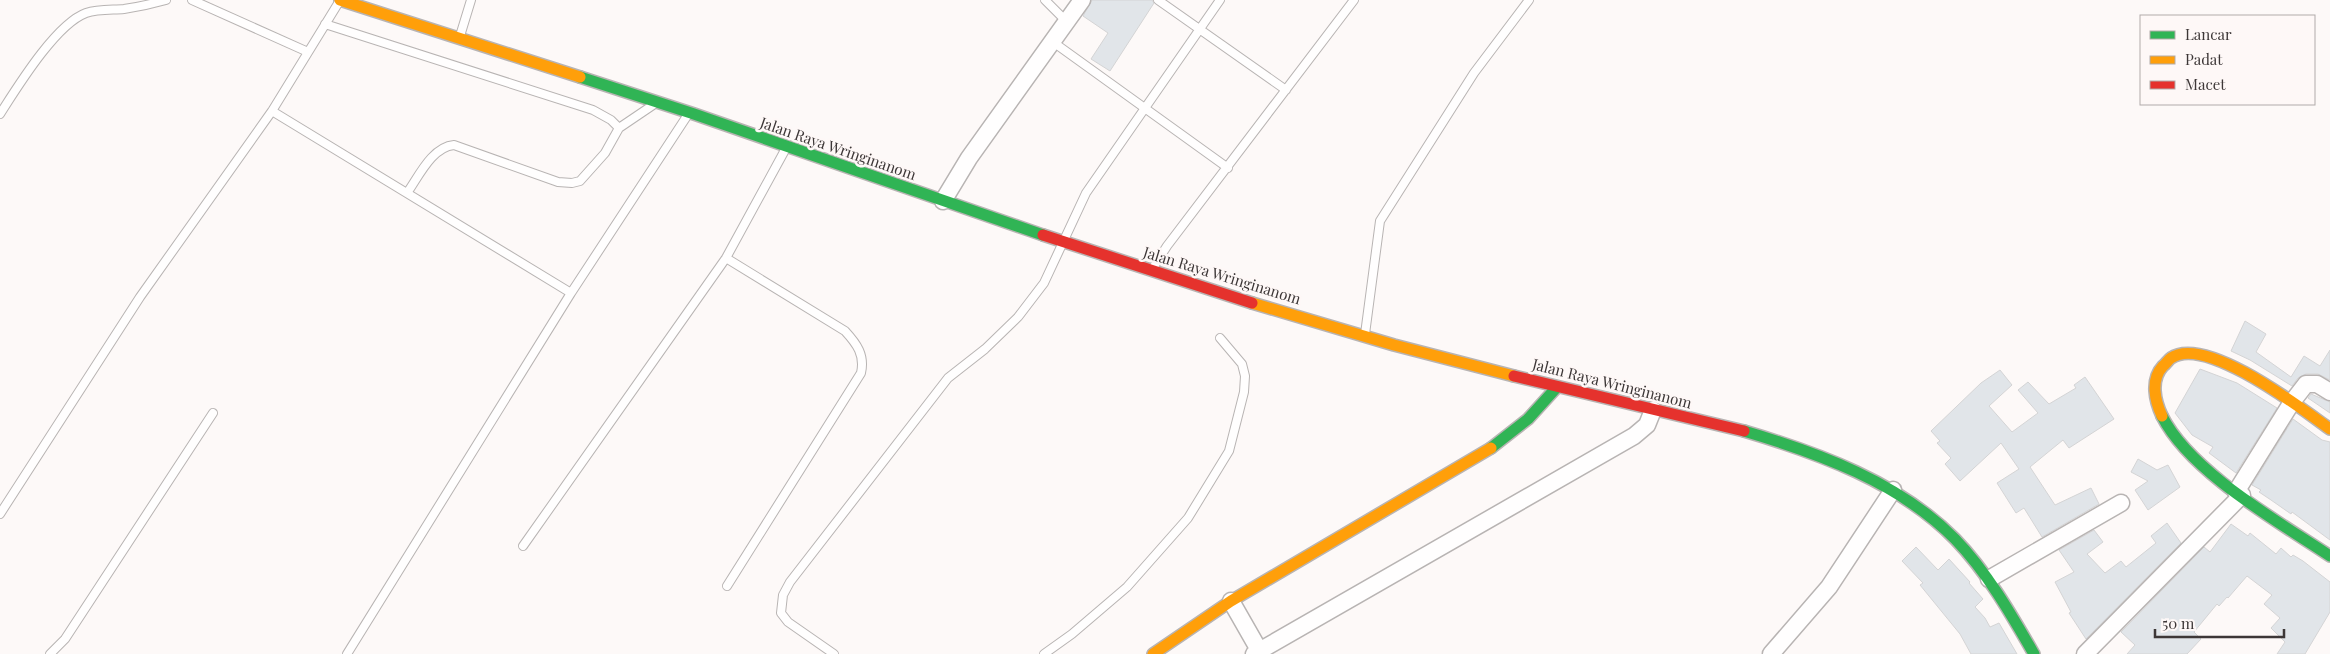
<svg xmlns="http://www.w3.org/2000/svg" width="2330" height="654" font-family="'Playfair Display',serif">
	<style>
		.building { fill: #e1e5e9; stroke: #d4d4d5 }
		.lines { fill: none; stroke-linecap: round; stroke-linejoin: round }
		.lane-casing { stroke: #b8b4b3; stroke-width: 10 }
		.street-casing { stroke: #b8b4b3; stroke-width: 19 }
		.fast-casing { stroke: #b8b4b3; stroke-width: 14 }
		.slow-casing { stroke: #b8b4b3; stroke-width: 14 }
		.jam-casing { stroke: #b8b4b3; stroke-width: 14 }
		.lane { stroke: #fffefe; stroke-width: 8 }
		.street { stroke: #fffefe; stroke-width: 16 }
		.fast { stroke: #30b455; stroke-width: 11 }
		.slow { stroke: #ff9f0a; stroke-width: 11 }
		.jam { stroke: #e5322d; stroke-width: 11 }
		.labels { text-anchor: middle; stroke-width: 5; stroke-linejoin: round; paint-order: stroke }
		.street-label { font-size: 15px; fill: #3d3737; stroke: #fef8f7 }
	</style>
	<rect width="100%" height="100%" fill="#fdf9f8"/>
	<path class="building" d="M1092 0H1152L1154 3 1110 71 1091 59 1108 33 1083 16Z
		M2245 321 2266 334 2256 352 2291 377 2304 356 2320 366 2330 350V380L2318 374H2306L2298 378 2292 386 2250 360 2231 351Z
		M2200 369 2237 383 2277 408 2236 473 2209 453 2213 447 2192 435 2175 413Z
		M2000 370 2012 385 1989 406 2012 432 2038 413 2018 390 2028 382 2049 404 2076 388 2074 385 2085 377 2114 419 2069 448 2063 440 2030 467 2055 505 2091 488 2099 504 2042 537 2024 508 2016 513 1997 483 2019 469 2001 443 1960 481 1945 464 1951 458 1937 443 1940 441 1931 431 1981 383Z
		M2311 394 2330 402V413L2308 398Z
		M2293 419 2322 440 2330 442V540L2292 512 2291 514 2271 500 2259 492 2261 490 2252 485Z
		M2138 459 2157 470 2168 465 2180 487 2148 510 2135 490 2148 481 2131 472Z
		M2167 523 2181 543 2086 639 2069 613 2071 612 2055 582 2074 572 2059 550 2094 530 2103 542 2087 554 2105 573 2121 561 2126 567 2156 543 2151 536Z
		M2231 524 2248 536 2250 533 2276 554 2281 548 2291 557 2293 555 2303 561 2330 582V612L2305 654H2277L2285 642 2271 628 2280 618 2264 604 2272 595 2247 576 2228 598 2227 597 2219 606 2217 604 2194 632 2201 639 2187 654H2127L2135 645 2121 632 2204 547 2210 552Z
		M1916 547 1938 570 1949 559 1970 582 1969 583 1983 599 1975 607 1985 618 1990 627 1999 623 2017 654H1971L1960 634 1920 585 1923 583 1902 561Z"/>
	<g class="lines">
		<g class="lane-casing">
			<path id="lane" d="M192 0 308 52
				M1045 0 1067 22
				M1158 0 1286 90
				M325 24 593 110 611 120 619 128
				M460 36 471 0
				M1053 42 1228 168
				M272 111 571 293
				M0 114C18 86 56 24 86 13 98 9 112 10 124 9 138 7 152 4 166 0
				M407 193C419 176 432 147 454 145L558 182 572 183 580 181 605 153 619 128 653 105
				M726 258 845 331C857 344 865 355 861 373L727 586
				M1153 268 1167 246 1354 0
				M1365 334 1380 221 1474 73 1529 0
				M0 514 140 297 272 111 339 2
				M523 546 726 258 785 150
				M50 654 65 639 213 413
				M347 654 571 293 687 116
				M834 654 788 622 781 613 783 595 790 582 948 378 985 349 1018 317 1044 283 1086 193 1220 0
				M1044 654 1072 634 1127 587 1188 518 1229 451 1244 392 1245 376 1242 364 1220 338"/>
		</g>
		<g class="street-casing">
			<path id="street" d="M943 201 969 158 1082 0
				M2236 492 2292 402 2306 384H2317L2330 392
				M1989 579 2121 503
				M1231 601 1259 650
				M1254 654 1634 436 1647 425 1653 410
				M1771 654 1829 587 1893 490
				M2085 654 2242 495"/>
		</g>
		<g class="fast-casing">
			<path id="fast" d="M580 77 694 114 1043 235
				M2162 416C2190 472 2279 522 2330 556
				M1744 431C1818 453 1899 482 1955 539 1987 572 2011 614 2034 654
				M1491 448 1528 419 1557 387"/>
		</g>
		<g class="slow-casing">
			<path id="slow" d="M340 0 580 77
				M1252 303 1394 345 1514 376
				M2162 416C2155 401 2150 380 2163 366 2166 364 2168 360 2171 358 2205 334 2302 409 2330 429
				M1153 654 1231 601 1491 448"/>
		</g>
		<g class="jam-casing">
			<path id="jam" d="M1043 235 1252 303
				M1514 376 1744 431"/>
		</g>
		<use href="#lane" class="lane"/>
		<use href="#street" class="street"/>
		<use href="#fast" class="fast"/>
		<use href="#slow" class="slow"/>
		<use href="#jam" class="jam"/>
	</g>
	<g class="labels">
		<g class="street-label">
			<text transform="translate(838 149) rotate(19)" y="5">Jalan Raya Wringinanom</text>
			<text transform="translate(1222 276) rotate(17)" y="5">Jalan Raya Wringinanom</text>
			<text transform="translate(1612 384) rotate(14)" y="5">Jalan Raya Wringinanom</text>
		</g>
	</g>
	<rect x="2140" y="15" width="175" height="90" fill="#fef8f7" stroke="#b1abaa"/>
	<rect x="2150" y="31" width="25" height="8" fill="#30b455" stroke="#b1abaa"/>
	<text x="2185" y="40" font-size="15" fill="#3d3737">Lancar</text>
	<rect x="2150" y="56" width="25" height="8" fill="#ff9f0a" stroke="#b1abaa"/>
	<text x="2185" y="65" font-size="15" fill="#3d3737">Padat</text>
	<rect x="2150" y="81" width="25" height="8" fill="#e5322d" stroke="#b1abaa"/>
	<text x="2185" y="90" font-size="15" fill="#3d3737">Macet</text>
	<path d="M2155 629v8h129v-8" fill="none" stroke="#3d3737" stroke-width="2.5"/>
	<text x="2162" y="629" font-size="15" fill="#3d3737" stroke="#fef8f7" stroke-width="4" paint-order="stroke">50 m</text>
</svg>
